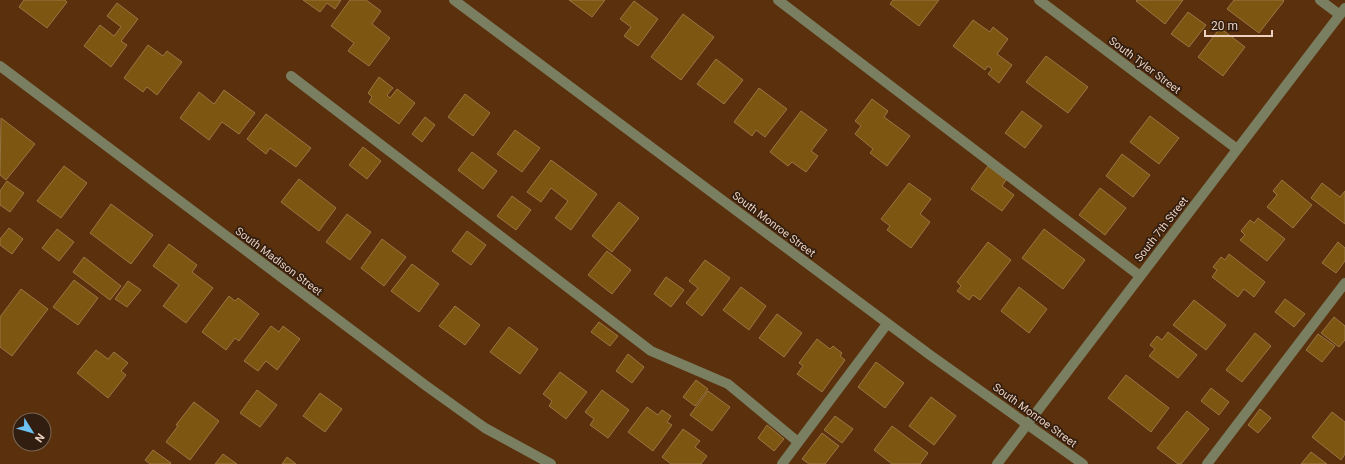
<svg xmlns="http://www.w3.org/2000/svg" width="1345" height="464" font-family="Roboto,sans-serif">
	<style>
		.building { fill: #7d5611; stroke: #987645 }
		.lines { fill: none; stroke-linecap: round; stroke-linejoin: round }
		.minor { stroke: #7a7f62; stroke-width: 10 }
		.labels { text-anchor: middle; stroke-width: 3.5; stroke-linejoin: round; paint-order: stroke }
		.street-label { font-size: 11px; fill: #ecd1bf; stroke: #321e10 }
	</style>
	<rect width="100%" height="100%" fill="#5b300c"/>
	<path class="building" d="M24 0H65L67 2 47 28 19 7Z
		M303 0H341L335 9 327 3 320 12Z
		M350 0H366L381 11 372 24 390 38 369 66 348 51 354 43 331 26Z
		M569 0H605L592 17Z
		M893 0H939L919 26 890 4Z
		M1137 0H1183L1165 24 1136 1Z
		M1234 0H1283L1284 1 1259 33 1227 9Z
		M634 1 658 19 638 46 624 36 631 27 620 19Z
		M117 3 138 19 121 41 127 45 111 67 84 46 100 25 114 36 121 27 107 16Z
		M1188 12 1206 25 1189 47 1171 34Z
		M683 14 714 37 681 80 651 57Z
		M973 20 990 32 993 27 1008 39 997 54 1012 65 999 83 988 74 992 69 988 66 985 70 953 46Z
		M1220 28 1245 47 1223 76 1198 57Z
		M148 45 163 56 167 51 182 62 157 95 147 87 143 92 124 78Z
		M1046 56 1088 87 1068 113 1026 82Z
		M716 59 743 80 724 104 697 84Z
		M379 77 393 88 387 95 390 98 397 89 415 103 399 124 369 102 372 97 368 93Z
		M759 88 787 109 765 137 756 130 752 136 734 122Z
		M224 90 255 113 239 134 222 122 209 140 180 118 199 92 214 104Z
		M465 94 490 113 473 136 448 117Z
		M872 99 888 111 884 117 910 136 887 166 870 153 873 149 855 134 861 126 855 121Z
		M801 111 827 130 811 151 818 156 806 172 792 162 788 166 770 152Z
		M1022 111 1042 126 1025 148 1005 133Z
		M266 114 311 148 296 167 270 148 266 154 247 139Z
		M1150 116 1179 138 1159 164 1130 142Z
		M425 117 435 125 422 142 412 134Z
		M1 118 35 144 6 180 0 175Z
		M515 130 540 148 522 172 497 154Z
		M363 147 381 161 367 179 349 165Z
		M472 152 497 171 483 189 458 170Z
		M1122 154 1150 175 1133 197 1106 176Z
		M551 160 597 194 571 230 555 218 568 201 551 188 541 202 527 192Z
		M64 166 87 183 61 218 37 201Z
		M988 166 1006 180 1002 186 1014 195 1002 211 971 189Z
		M299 179 336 208 319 231 281 202Z
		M1282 180 1312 205 1293 228 1267 207 1277 195 1273 191Z
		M7 181 24 193 10 212 0 205V191Z
		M909 183 931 199 920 214 930 222 911 248 887 230 890 226 881 219Z
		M1322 183 1340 197 1345 191V224L1311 198Z
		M1100 188 1126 208 1105 235 1079 215Z
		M512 196 531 210 516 230 497 216Z
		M619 202 639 218 612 252 592 236Z
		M111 204 153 235 131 264 90 233Z
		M347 214 371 232 350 260 326 242Z
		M1258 218 1285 239 1267 261 1240 240 1245 235 1241 231 1250 220 1254 223Z
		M9 228 23 239 12 254 0 245V239Z
		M57 229 74 242 59 261 42 248Z
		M1044 229 1085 260 1063 289 1022 258Z
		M467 231 486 245 471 265 452 251Z
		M382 239 406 257 384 286 361 268Z
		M988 242 1011 260 980 300 973 295 969 300 957 291 961 286 957 282Z
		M1338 242 1345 248V261L1336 273 1322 263Z
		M169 244 197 265 192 272 213 288 186 323 163 306 179 285 153 266Z
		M607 251 631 270 612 294 588 275Z
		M1229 254 1265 282 1254 297 1244 289 1238 297 1212 277 1217 270 1213 267 1221 257 1225 260Z
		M84 257 121 286 110 300 73 272Z
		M705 260 730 278 702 316 686 303 698 288 689 281Z
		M412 264 439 284 419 312 391 291Z
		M666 277 684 290 671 307 654 294Z
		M74 280 98 298 78 325 53 307Z
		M128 281 141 290 127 307 115 299Z
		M741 287 766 306 749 330 723 310Z
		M1019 287 1047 309 1029 333 1001 311Z
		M21 289 48 309 12 356 0 347V317Z
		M229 296 235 301 238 298 259 314 239 341 235 338 226 350 202 332Z
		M1285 299 1305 314 1294 327 1275 312Z
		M1194 300 1226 325 1206 350 1173 325Z
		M455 306 480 325 465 345 439 326Z
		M777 314 802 333 784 357 759 338Z
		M1334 317 1345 326V340L1339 347 1321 333Z
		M599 322 618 336 610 346 591 332Z
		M271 326 279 332 283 326 300 339 277 370 266 361 258 371 244 361Z
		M509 327 538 349 520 374 490 352Z
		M1168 332 1197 355 1178 378 1149 356 1155 349 1150 345 1157 336 1162 340Z
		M1255 333 1271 346 1242 382 1226 370Z
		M1318 334 1335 346 1322 362 1306 350Z
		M817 339 830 349 833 346 842 353 840 356 845 360 822 392 797 374 803 366 799 363Z
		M96 350 108 359 114 352 128 363 121 371 126 375 108 398 77 373Z
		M628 354 644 367 632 383 616 371Z
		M876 362 904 383 885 408 858 387Z
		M560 372 587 392 566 419 549 406 552 401 543 394Z
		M1126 375 1169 408 1151 432 1108 398Z
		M696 380 708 389 695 406 683 397Z
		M1211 388 1229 402 1219 415 1201 401Z
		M257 390 277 405 260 427 240 413Z
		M602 390 629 410 608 438 590 425 594 419 585 412Z
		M708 391 730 407 712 431 690 415Z
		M320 393 342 409 325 432 303 416Z
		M931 397 956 416 934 445 909 426Z
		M194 402 219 421 190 460 166 442 178 426 176 425Z
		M647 407 658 415 662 410 671 416 667 422 672 425 653 451 628 432Z
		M1260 409 1271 418 1258 433 1248 425Z
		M1187 411 1209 429 1181 464H1178L1157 448Z
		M1332 412 1345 422V454L1341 460 1312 437Z
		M835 416 853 429 842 443 824 430Z
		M767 425 784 439 774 451 758 438Z
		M892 426 928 453 920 464H892L874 450Z
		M683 429 700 441 695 447 707 456 701 464H671L662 457Z
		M822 433 839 446 825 464H809L802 459Z
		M153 450 171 463 170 464H150L145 460Z
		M1311 452 1327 464H1301Z
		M223 454 237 464H215Z
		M287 457 296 464H282Z"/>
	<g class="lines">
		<path class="minor" d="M454 0 930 355 1083 464
			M778 0 1140 276
			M1039 0 1237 149
			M1320 0 1340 15
			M0 66 425 385 485 428 551 464
			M291 76 651 351 728 384 798 442
			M782 464 887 324
			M997 464 1345 8
			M1207 464 1345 283"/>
	</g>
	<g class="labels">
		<g class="street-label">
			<text transform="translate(1145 65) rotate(37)" y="4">South Tyler Street</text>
			<text transform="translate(774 224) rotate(37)" y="4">South Monroe Street</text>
			<text transform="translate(1161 229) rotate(-52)" y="4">South 7th Street</text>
			<text transform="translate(279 261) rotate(37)" y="4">South Madison Street</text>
			<text transform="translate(1035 415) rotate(36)" y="4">South Monroe Street</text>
		</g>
	</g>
	<g transform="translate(32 432) rotate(127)"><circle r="19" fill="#321e10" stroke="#7c6656"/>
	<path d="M0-3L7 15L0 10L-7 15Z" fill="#6dc2f3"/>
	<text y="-6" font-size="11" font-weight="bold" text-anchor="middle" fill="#ecd1bf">N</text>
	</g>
	<path d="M1205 30v6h67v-6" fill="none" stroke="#ecd1bf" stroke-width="2"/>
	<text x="1211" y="30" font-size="12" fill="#ecd1bf" stroke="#321e10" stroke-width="3" paint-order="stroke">20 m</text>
</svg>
